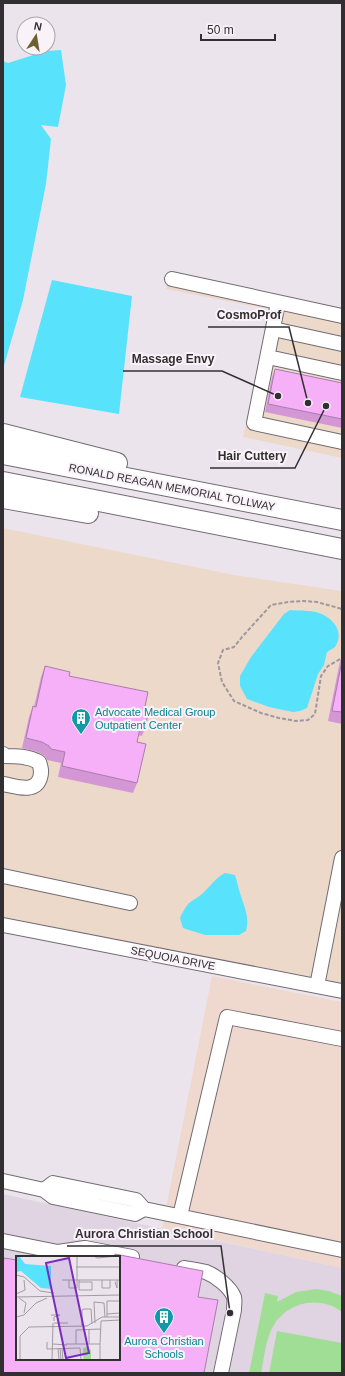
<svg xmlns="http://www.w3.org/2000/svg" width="345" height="1376" font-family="Helvetica,sans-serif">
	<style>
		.commercial { fill: #edd9ca }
		.industrial { fill: #efd8cd }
		.built { fill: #e1d4e2; fill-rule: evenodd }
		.green { fill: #a0de96 }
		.water { fill: #58e2fc }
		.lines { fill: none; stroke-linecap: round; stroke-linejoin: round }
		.minor-casing { stroke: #736c73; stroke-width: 16 }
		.highway-casing { stroke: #736c73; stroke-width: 22 }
		.path { stroke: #9e989e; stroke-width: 2; stroke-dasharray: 4 2; stroke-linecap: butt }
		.minor { stroke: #fff; stroke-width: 14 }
		.highway { stroke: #fff; stroke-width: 20 }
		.wall { fill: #d397d5 }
		.building { fill: #f5b0f8; stroke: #ac7bae }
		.labels { text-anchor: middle; stroke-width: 4; stroke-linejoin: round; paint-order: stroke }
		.street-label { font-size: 11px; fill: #322f32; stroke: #f9f2f9 }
		.culture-label { font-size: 11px; fill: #0d838f; stroke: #f9f2f9; text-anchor: start }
		.inset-road { fill: none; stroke: #a29ca2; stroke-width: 1 }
		.view { fill: #7b2cbf; fill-opacity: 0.15; stroke: #7b2cbf; stroke-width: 2 }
		.inset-edge { fill: none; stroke: #322f32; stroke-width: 2 }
		.leader { fill: none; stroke: #322f32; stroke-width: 1.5 }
		.callout-dot { fill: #322f32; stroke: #f9f2f9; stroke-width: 1.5 }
		.callout-label { font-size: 12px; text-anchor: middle; font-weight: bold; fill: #322f32; stroke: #f9f2f9; stroke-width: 4; stroke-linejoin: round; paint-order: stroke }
	</style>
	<rect width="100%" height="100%" fill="#ece4ec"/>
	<path class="commercial" d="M170 272 342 308V458L243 437 273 310 166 289Z
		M3 528 234 575 342 591V984L3 920Z"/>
	<path class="industrial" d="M212 976 342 1002V1268L162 1228Z"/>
	<path class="built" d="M3 1194 342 1268V1373H3ZM17 1257H119V1359H17Z"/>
	<path class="green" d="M316 1289 329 1291 342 1296V1312C317 1293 281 1304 270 1333 265 1345 264 1360 261 1373H249L265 1293 278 1296 277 1302 296 1292Z
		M277 1331 342 1343V1373H269Z"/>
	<path class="water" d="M61 50 66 85 58 127 41 125 51 139 46 184 23 300 3 369V61L8 63 46 51Z
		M52 280 132 296 119 414 20 397Z
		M290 610C299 611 311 610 319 613 333 618 345 632 335 647 333 649 329 650 327 652L324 665 318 674 307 708 300 711 293 712 269 707 247 699 240 686V676L251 657 284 614Z
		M225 873 235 875C237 881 238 887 240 893 244 906 250 918 246 931L239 935H205L183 928 180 918C182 913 185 908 188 904 194 899 201 896 206 890 212 884 217 877 225 873Z"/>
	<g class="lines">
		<g class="minor-casing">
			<path id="minor" d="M172 279 342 316
				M278 303 254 423 342 442
				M273 329 342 344
				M268 357 342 373
				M3 754 4 756C16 756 28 756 39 762 41 768 42 772 40 778 35 794 15 786 3 784
				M3 876 130 903
				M3 925 342 991
				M317 986 342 858
				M3 1181 44 1190 53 1197 135 1214 144 1209
				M44 1190 53 1183 136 1200 144 1209 342 1250
				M180 1216 227 1017 342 1039
				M3 1241 58 1252 85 1248 132 1257
				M184 1268C191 1269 199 1270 206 1272 216 1276 230 1287 234 1297 235 1301 234 1305 234 1310L221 1373"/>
		</g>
		<g class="highway-casing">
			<path id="highway" d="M3 434 117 463
				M3 454 342 520
				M3 482 342 549
				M3 498 88 513"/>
		</g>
		<path class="path" d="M340 659 328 666 321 676 315 714 308 720 296 721 279 718 261 713 234 701 222 682 218 663 223 650 234 647 242 637 271 605 288 602 303 601 317 602 342 609"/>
		<use href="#minor" class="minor"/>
		<use href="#highway" class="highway"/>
	</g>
	<path class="wall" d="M275 369 342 383V428L265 412 272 377Z
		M342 656V724L328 721 340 661Z
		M45 666 69 676 144 711 146 725 142 736 138 735 137 742V783L133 793 58 777 61 763 47 760 45 756 38 752 22 748 29 717 33 706 34 707 41 677Z"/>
	<path class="building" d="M275 369 342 383V419L268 404Z
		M342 661V712L332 711Z
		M45 666 70 672 69 676 148 692 144 711 148 712 146 725 141 724 137 742 146 744 137 783 62 766 65 752 51 749 49 746 42 742 26 738 33 706 36 707Z
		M115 1254 203 1271 198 1297 218 1300 204 1373H3V1265L4 1258 17 1260V1359H119V1257H114Z"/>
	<defs>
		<g id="building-pin" transform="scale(1)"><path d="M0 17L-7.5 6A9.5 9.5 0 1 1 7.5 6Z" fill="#0f9aa8" stroke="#f9f2f9"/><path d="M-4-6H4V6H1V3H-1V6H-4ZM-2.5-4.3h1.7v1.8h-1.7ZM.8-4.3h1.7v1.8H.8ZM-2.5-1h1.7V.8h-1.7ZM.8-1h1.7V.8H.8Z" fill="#fff"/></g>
	</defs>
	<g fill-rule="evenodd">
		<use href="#building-pin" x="81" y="718"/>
		<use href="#building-pin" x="164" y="1317"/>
	</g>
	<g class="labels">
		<g class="street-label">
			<text transform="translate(172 487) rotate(11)" y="4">RONALD REAGAN MEMORIAL TOLLWAY</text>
			<text transform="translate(173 958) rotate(11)" y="4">SEQUOIA DRIVE</text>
		</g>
		<g class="culture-label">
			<text x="95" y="716">Advocate Medical Group<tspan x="95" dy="13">Outpatient Center</tspan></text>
			<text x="164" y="1345" text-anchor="middle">Aurora Christian<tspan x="164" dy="13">Schools</tspan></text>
		</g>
	</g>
	<g transform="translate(16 1256)">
		<rect width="104" height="104" fill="#ece4ec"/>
		<path d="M71 91 75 94V104H68V101L67 104V92Z" fill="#a0de96"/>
		<path d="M0 0 4 1 9 8 35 10V33L25 32 5 15 0 16Z" fill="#58e2fc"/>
		<path class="inset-road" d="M78 0 81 2 102 0M60 11H104M0 19 8 21 24 35 38 37M46 24H104M53 24V32H61V0M63 24V34H76V26H63M86 24V32H94V24M99 26 101 32V24M0 38 9 34 8 24M0 41 104 39M3 42 10 47 8 57M91 58 104 57M35 59H44L38 61V65M0 61 8 59 20 47 31 42M91 61V45H104M38 67H52M79 67 78 46 88 47 89 61M66 70V54L68 53H75L76 68M73 73V88M31 86V93L64 92 65 104M37 88 51 89M50 88H84L85 65 104 64M60 88V74L85 73M84 88V104M42 92 43 104M44 92 45 104M46 92 47 104M4 104V80L13 71 71 70 86 61H104M36 104 37 67"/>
		<path class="view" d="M53 2 73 97 50 102 30 7Z"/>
		<rect width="104" height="104" class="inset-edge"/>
	</g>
	<path class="leader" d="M308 403L289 327H208M278 396L222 371H123M326 406L295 468H210M230 1313L221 1246H67"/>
	<g class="callout-dot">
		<circle cx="308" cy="403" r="4"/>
		<circle cx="278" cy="396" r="4"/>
		<circle cx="326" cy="406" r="4"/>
		<circle cx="230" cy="1313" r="4"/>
	</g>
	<g class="callout-label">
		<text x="249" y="319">CosmoProf</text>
		<text x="173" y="363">Massage Envy</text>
		<text x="252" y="460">Hair Cuttery</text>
		<text x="144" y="1238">Aurora Christian School</text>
	</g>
	<rect width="345" height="1376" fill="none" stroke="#322f32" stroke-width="8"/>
	<g transform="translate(36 36) rotate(12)"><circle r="19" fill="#f9f2f9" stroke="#a9a4a9"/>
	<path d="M0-3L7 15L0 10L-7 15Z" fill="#6d612e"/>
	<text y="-6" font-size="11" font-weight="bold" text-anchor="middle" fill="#322f32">N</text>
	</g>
	<path d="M201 34v6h74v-6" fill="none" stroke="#322f32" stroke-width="2"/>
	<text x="207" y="34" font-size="12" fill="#322f32" stroke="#f9f2f9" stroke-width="3" paint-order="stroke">50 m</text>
</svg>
